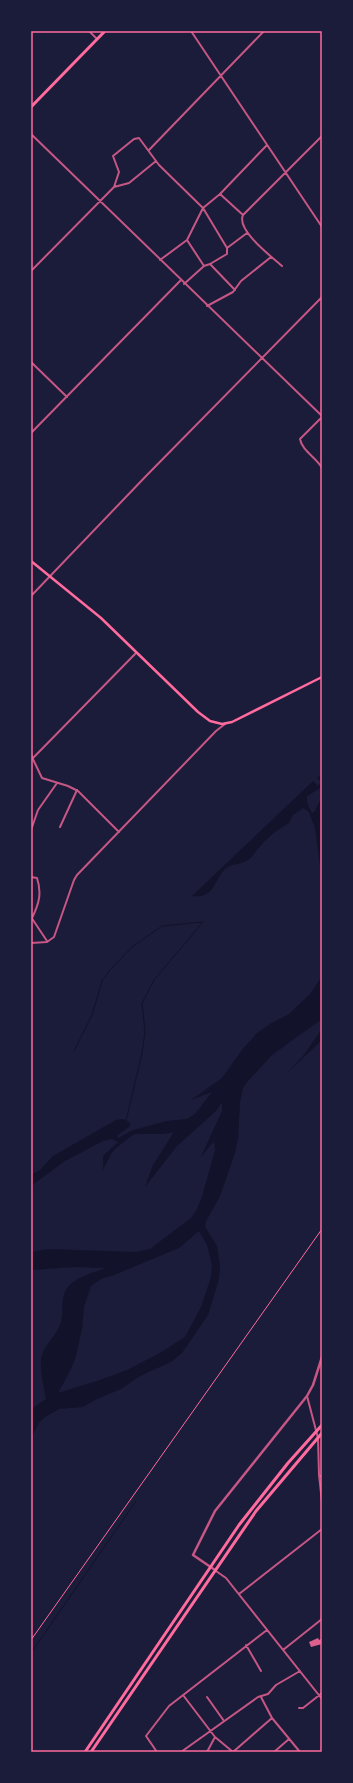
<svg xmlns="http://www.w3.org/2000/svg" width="353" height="1783" font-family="'Public Sans',sans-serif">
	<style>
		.water { fill: #12122b; fill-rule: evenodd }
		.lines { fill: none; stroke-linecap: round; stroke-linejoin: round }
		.stream { stroke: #12122b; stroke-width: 1 }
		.building { fill: #dd5f8e }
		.path { stroke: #ff6b9d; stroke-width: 1 }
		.minor { stroke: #c65784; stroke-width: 2 }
		.tertiary { stroke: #c65784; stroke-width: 2.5 }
		.secondary { stroke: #ff6b9d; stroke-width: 2.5 }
		.primary { stroke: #ff6b9d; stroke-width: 3 }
		.trunk { stroke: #ff6b9d; stroke-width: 3 }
		.neatline { fill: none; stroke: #ff6b9d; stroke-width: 1.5 }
	</style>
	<rect width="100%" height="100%" fill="#1b1b3a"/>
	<path class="water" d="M319 776 322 778V787L307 796C306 802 309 808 312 813L314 812 320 801 322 793V923L321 873 315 828 309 812 303 808 293 815 289 823C276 830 266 839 256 851 254 854 251 858 248 860 241 865 232 863 225 869 213 881 215 899 192 896L313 781 318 786 321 782 317 778Z
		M322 976V1019L272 1055 248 1081 243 1088 240 1102 238 1138 235 1153 220 1196 206 1221 205 1227 217 1246 220 1266 219 1279 208 1315 182 1353 171 1362 140 1376 121 1389 97 1399 83 1407 59 1409 45 1417 39 1423 31 1439V1409L46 1399C44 1388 40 1372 41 1360 43 1345 57 1336 61 1322 64 1311 60 1296 68 1287 77 1276 93 1273 106 1268L75 1267 31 1270V1252L49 1249 136 1252 150 1249 191 1218 196 1211 202 1197 215 1150 214 1141 201 1157 222 1111V1102L216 1111 177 1146 145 1187 153 1165 174 1132 163 1134H134L116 1148 111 1154 103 1170V1156L118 1142 112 1139 103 1141 65 1161 31 1186V1175L40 1170 53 1156 116 1120 124 1119 130 1123V1126L117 1136 118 1138 133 1130 167 1121 187 1119 195 1114 212 1092 191 1100 222 1078 242 1050 257 1033 270 1024 289 1014 310 994ZM199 1231 207 1245 212 1265 211 1277 201 1307 185 1337 160 1353 127 1370 97 1381 58 1393 71 1369 76 1356 82 1329 84 1307 91 1286 101 1279 114 1275 179 1248Z
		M322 1029V1040L286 1074 303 1056Z"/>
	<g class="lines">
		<path class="stream" d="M74 1051 92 1015 102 981 110 970 132 947 162 926 202 922
			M126 1121 142 1053 145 1032 142 1003 154 980 203 922
			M31 1653 136 1501"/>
	</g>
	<path class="building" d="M318 1638 319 1640 321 1639 322 1644 311 1647 309 1642Z"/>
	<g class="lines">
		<path class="path" d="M31 1640 322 1229"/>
		<path class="minor" d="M89 31 97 39
			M191 31 322 227
			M31 134 322 416
			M149 150 264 31
			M114 187 119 172 113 156 134 139 139 138 159 165 203 208 227 248V254L210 264 204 266 187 240
			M220 194 243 215
			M227 248 247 233
			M160 260 187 240 203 208 220 194 267 145
			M210 264 235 290
			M282 266C272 257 236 230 243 215L322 136
			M31 271 114 187 129 183 156 161
			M184 284 204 266
			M207 306 233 292 241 281 271 257
			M31 362 67 397
			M322 417 300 439C302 451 317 458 322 468
			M31 433 181 280
			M31 596 147 475 322 297
			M31 755 42 778 68 786 78 791 119 832
			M33 758 136 653
			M60 827 77 790
			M31 830 38 810 57 783
			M31 877 37 878C42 893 39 904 32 918
			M31 917 47 941
			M31 943 47 942 54 937 74 880 77 875 216 731 225 724
			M307 1396 318 1438 319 1475 322 1477
			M319 1475 322 1502
			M216 1571 226 1578 322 1699
			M239 1594 322 1529
			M246 1645 261 1671
			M283 1650 322 1619
			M183 1695 215 1737 207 1752
			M207 1697 224 1721
			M261 1697 272 1718 300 1752
			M299 1708H303L322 1693
			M215 1737 233 1752 272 1718
			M157 1752 146 1736 169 1706 267 1630
			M181 1752 258 1697 268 1694 276 1685 300 1671
			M274 1752 289 1739"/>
		<path class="tertiary" d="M215 1570 193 1555 215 1511 307 1396 313 1385 322 1357"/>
		<path class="secondary" d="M31 561 101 618 198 712 210 721 222 724 232 722 322 677"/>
		<path class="primary" d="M31 107 105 31"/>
		<path class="trunk" d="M85 1752 239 1525 288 1463 322 1425
			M91 1752 256 1511 322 1433"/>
	</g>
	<rect width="353" height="1783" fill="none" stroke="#1b1b3a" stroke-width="64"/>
	<rect x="32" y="32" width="289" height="1719" class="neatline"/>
</svg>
